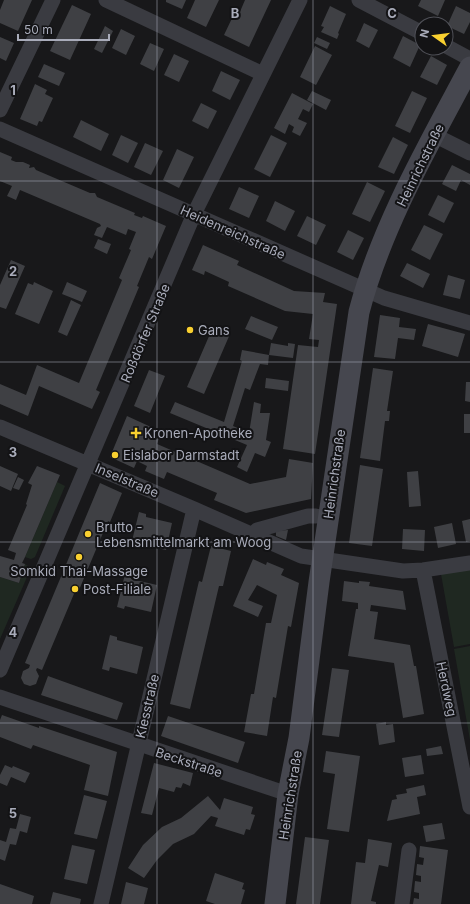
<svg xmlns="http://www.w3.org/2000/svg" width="470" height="904" font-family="Inter,sans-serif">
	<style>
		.green { fill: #1f2821 }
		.building { fill: #3f4044 }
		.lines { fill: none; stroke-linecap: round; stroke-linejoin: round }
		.minor { stroke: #3a3b41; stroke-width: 15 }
		.secondary { stroke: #46474f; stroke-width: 21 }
		.grid { fill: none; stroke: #a9acba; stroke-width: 1; stroke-opacity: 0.55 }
		.poi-dot { fill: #f9d030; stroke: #131315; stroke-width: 1.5 }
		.labels { text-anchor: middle; stroke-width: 4; stroke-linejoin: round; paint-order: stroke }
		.street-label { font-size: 13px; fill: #a9acba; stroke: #131315 }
		.poi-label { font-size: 13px; fill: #a9acba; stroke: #131315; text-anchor: start }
		.grid-label { font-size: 13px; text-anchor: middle; font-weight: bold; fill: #a9acba; stroke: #131315; stroke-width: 4; stroke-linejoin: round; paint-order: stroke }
	</style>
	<rect width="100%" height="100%" fill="#18181a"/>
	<path class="green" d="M57 482 65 486 35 557 31 559 25 557Z
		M25 564 31 568 0 639V577L19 583Z
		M470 568V644L454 647 441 574Z
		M470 646V740L454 649Z"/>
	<path class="building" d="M4 0H32L18 31 0 23V10Z
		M166 0H186L182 9 166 2Z
		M195 0H219L206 27 187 18Z
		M245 0H271L249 47 224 35 235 12 239 14Z
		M421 0H445L438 16 418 6Z
		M72 5 91 14 70 60 50 51Z
		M330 6 346 14 338 33 339 34 337 39 321 32 324 27 321 26Z
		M456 6 470 13V22L464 34 447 26Z
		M364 23 378 30 369 48 356 41Z
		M105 26 113 31 102 53 94 49Z
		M121 29 135 36 126 55 112 48Z
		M403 36 420 45 410 67 393 58Z
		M0 37 14 43 6 61 0 58Z
		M317 37 330 43 327 49 314 43Z
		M150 43 164 49 154 71 140 64Z
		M315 46 332 55 316 85 300 77Z
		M174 54 189 61 179 82 164 75Z
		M431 56 447 65 437 85 420 77Z
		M44 64 65 73 59 86 38 77Z
		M221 71 240 80 230 100 212 91Z
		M35 84 47 90 45 94 53 98 42 122 39 121 37 126 20 119Z
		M312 91 331 100 326 110 307 100Z
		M412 91 427 98 410 133 395 126Z
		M292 93 313 104 309 112 303 109 298 119 307 123 300 136 292 132 294 127 289 124 285 134 274 128Z
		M201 103 217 111 208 129 192 121Z
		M81 120 109 134 101 151 73 137Z
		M121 135 138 143 128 163 112 155Z
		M271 135 287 143 270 177 254 169Z
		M393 137 408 145 394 174 378 167Z
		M145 143 163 151 151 175 134 167Z
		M177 149 194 157 179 188 163 180Z
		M0 152 12 157 11 160 16 162H23L30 165 29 168 34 167 36 170 90 193H95L97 197 135 213 134 215 142 218 143 216 166 226 152 259 149 257 137 286 139 287 96 390 100 392 92 409 39 386 28 416 0 404V384L26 395 37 365 79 383 122 280 119 278 131 250 129 249 136 232 128 229 126 235 107 227 102 238 94 235 97 228 101 226 100 224 20 190 16 200 7 196 12 186 0 181Z
		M452 165 470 174V185L461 180 456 191 442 184Z
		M367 182 385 191 370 222 352 214Z
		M239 187 259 196 249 218 229 209Z
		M438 195 454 203 444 223 428 215Z
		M275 201 295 211 285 231 266 221Z
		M307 216 326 225 316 245 297 236Z
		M424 225 443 234 430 260 411 250Z
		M348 230 364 238 353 260 337 252Z
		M98 239 111 244 107 254 94 248Z
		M203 245 239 261 237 265 294 291 325 293 323 302 337 304 315 454 283 449 298 345 318 347 319 340 309 339 313 314 285 311 228 286 229 282 205 271 204 275 192 270Z
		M11 260 25 266 6 309 0 307V285Z
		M407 263 430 274 423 288 400 276Z
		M448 275 465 280 460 299 443 295Z
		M34 282 53 291 39 324 15 314 28 283 33 285Z
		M67 282 87 291 82 302 62 294Z
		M71 300 81 305 67 336 58 332Z
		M380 315 400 318 399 327 416 329 414 340 398 338 395 359 374 357Z
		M251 316 278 327 272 340 245 329Z
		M428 324 465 334 458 357 422 346Z
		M213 327 230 334 204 394 187 387Z
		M271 343 288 346V343L295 344 293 358 269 355 268 365 260 364 250 390 245 388 233 426 249 433 254 402 261 404 260 413H270L266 440 271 442 265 457 255 453 247 472 237 467 247 445 170 413 175 402 224 422 242 361 240 360 242 350 269 355Z
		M373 368 393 371 387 411H390L389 421H385L380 461 360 458Z
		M149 370 165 376 150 413 134 406Z
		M266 378 289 381 288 391 265 388Z
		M466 382H470V402L465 401Z
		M464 414H470V433H464Z
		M127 416 151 427 149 433 159 438 157 444 250 484 286 477 289 459 313 463 311 499 246 513 214 500 217 493 167 472 164 479 145 471 147 466 137 461 134 468 110 457Z
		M360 465 383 469 372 546 349 543Z
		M0 466 18 474 11 491 0 486Z
		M37 466 60 475 25 557 22 563 25 564 19 583 0 577V556L14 560 16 553 8 550 27 505 26 504 32 485 28 483Z
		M418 471 421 506 409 507 407 472Z
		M18 477 24 480 19 490 13 488Z
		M100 483 122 493 110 522 108 521 79 590 76 589 42 670 37 668 36 670 39 676 36 684 30 686 24 684 21 678 23 671 29 668 30 665 25 663Z
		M139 512 146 514V517L172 523 166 550 139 544V547L131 545Z
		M470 519V541L466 542 462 521Z
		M452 523 456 544 438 548 434 527Z
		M403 529 425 530 424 551 402 549Z
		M288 530 286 540 276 536V531Z
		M211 546 231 551 223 586H219L190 709 170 704 199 581 202 582Z
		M253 559 266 565 267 562 284 569 281 575 299 583 291 627 288 626 276 698 273 697 267 736 244 732 251 694H254L266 623H271L277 595 257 585 248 600 263 606 258 617 233 606Z
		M125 574 132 576 131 579 157 585 151 612 125 606 124 609 117 607Z
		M344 581 359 583V581L370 582 369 586 403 591 406 610 371 605 370 611 378 612 374 639 410 645 414 666H416L424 714 403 718 394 663 348 656 356 609H358V603L342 601Z
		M110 635 117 637V640L143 647 137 674 110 667 109 671 102 669Z
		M332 668 349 670 339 737 322 735Z
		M48 676 123 703 117 720 41 695Z
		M2 715 39 728V726L117 752 108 796 84 790 90 765 33 745 31 749 0 737V720Z
		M168 716 245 742 238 763 161 736Z
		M386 722V725L393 724 395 742 379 745 376 724Z
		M441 746 443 754 427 756 426 749Z
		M326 751 360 756 349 832 327 829 335 774 323 772Z
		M421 755 424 774 405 777 402 758Z
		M154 763 193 773 190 786 183 783 181 788 176 787 174 792 159 788 152 815 141 813Z
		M5 765 12 768 13 766 30 773 25 783 11 777 7 786 0 783V775Z
		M424 785 426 795 417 797 420 814 387 821 392 800 397 799 396 795 407 793 406 789Z
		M84 795 107 801 97 839 74 834Z
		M208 796 220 810 224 798 253 807 251 814 255 815 250 830 246 829 244 835 215 826 218 818 211 816 194 834 173 844 157 860 144 878 128 868 143 845 162 827 181 818Z
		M20 814 31 817 27 833 20 831 16 845 10 844 5 861 0 859V840L6 842 10 828 16 829Z
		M442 823 445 839 426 842 423 826Z
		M305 837 329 840 320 904H296Z
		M368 839 392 843 388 867 379 865 371 901 376 902V904H351L356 862 365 863Z
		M72 845 95 850 87 884 64 879Z
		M420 846 448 850 441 904H413L414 898 419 899V893L414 892 415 881 421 882V876L416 875 417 864 423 865 424 858 419 857Z
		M215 873 244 883 242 889 245 890 241 904H215L206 901Z
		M126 882 148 888 144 904H121Z
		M0 884 34 896 32 904H0Z
		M53 892 81 899 80 904H50Z"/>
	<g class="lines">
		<path class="minor" d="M106 0 263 74
			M359 0 422 33
			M446 46 470 59
			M0 110 53 0
			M0 129 384 298 470 323
			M434 135 470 153
			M0 427 194 509 301 556 403 571 423 570 470 563
			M253 535 257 530 308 516H316
			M423 570 470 807
			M0 670 194 214 300 0
			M0 697 288 794
			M101 904 194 509
			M402 904 409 850"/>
		<path class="secondary" d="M275 904 288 794 299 738 319 582 359 312C381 227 429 144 470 67"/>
	</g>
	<path class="grid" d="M157 0V904M313 0V904M0 181H470M0 362H470M0 542H470M0 723H470"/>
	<g class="poi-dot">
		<circle cx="190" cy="330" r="4"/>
		<path d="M134 427h4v4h4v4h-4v4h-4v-4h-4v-4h4z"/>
		<circle cx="115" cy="455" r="4"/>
		<circle cx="88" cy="534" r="4"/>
		<circle cx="79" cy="557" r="4"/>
		<circle cx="75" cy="589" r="4"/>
	</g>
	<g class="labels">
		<g class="street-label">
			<text transform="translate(420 165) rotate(-64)" y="5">Heinrichstraße</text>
			<text transform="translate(233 232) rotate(24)" y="5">Heidenreichstraße</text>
			<text transform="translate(145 333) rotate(-67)" y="5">Roßdörfer Straße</text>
			<text transform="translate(334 474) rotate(-82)" y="5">Heinrichstraße</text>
			<text transform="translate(127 480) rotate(23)" y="5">Inselstraße</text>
			<text transform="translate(447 689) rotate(78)" y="5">Herdweg</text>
			<text transform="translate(147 706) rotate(-77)" y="5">Kiesstraße</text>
			<text transform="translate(189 762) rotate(18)" y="5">Beckstraße</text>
			<text transform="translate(290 795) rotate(-81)" y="5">Heinrichstraße</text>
		</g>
		<g class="poi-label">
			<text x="198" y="335">Gans</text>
			<text x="144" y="438">Kronen-Apotheke</text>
			<text x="123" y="460">Eislabor Darmstadt</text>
			<text x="96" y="532">Brutto -<tspan x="96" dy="15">Lebensmittelmarkt am Woog</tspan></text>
			<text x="79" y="576" text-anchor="middle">Somkid Thai-Massage</text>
			<text x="83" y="594">Post-Filiale</text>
		</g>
	</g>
	<g class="grid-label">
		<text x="235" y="18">B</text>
		<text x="392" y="18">C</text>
		<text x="13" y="95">1</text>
		<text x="13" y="276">2</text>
		<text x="13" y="457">3</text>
		<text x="13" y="637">4</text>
		<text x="13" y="818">5</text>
	</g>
	<g transform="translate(434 36) rotate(284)"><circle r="19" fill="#131315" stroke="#4f5057"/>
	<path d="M0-3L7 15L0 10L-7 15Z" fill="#f9d030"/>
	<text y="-6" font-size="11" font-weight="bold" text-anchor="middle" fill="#a9acba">N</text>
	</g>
	<path d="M18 34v6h91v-6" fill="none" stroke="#a9acba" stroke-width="2"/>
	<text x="24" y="34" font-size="12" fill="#a9acba" stroke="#131315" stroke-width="3" paint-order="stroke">50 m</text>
</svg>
